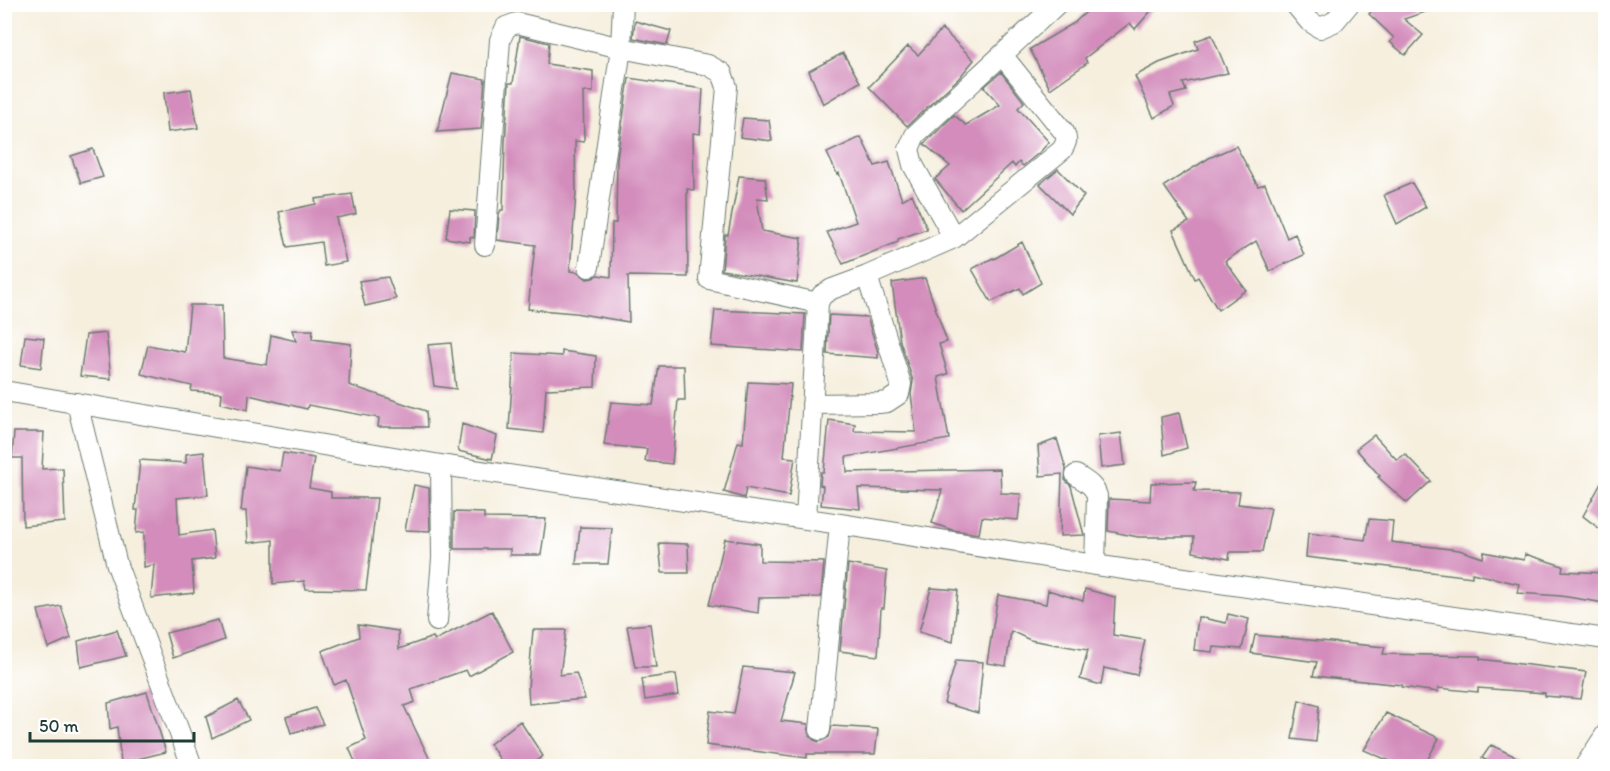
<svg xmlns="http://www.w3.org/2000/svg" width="1610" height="771" font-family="Itim,sans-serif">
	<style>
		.building { fill: #d38cbb }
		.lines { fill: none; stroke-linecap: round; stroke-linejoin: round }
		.minor-casing { stroke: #6a7b70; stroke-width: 22 }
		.minor { stroke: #fff; stroke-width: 20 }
	</style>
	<rect width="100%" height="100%" fill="#fff"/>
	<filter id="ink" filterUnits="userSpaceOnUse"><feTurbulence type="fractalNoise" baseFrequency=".0167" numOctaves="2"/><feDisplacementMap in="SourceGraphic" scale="12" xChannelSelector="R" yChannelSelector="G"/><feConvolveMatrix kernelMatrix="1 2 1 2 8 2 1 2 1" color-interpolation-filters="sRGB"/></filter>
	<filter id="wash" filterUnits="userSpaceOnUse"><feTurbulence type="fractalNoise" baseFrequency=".008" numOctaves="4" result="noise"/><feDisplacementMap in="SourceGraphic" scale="24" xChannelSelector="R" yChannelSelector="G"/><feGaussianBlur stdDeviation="1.35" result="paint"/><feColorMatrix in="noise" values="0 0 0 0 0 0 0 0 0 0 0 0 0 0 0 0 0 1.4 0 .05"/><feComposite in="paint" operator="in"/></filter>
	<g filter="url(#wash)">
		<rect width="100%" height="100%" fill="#f6efde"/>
		<g id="blocks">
			<path class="building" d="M1095 4H1157L1135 29 1130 23 1085 58 1087 63 1050 89 1030 49 1074 23Z
				M1378 4H1436L1437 8 1404 19 1423 35 1405 55 1390 42 1394 38 1369 14Z
				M635 21 671 31 667 45 633 38Z
				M942 29 974 60 959 78 907 126 869 87 908 46 918 55Z
				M1212 35 1228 73 1183 83 1186 91 1170 95 1174 106 1154 118 1135 76 1159 63 1198 49 1195 41Z
				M520 36 549 43 547 64 593 71V92H583L584 142 575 141 576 194 570 271 578 272 587 279 593 278 598 275 611 277 612 223H616L617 158 629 78 703 89 700 134 693 133 694 190 687 189 688 277 628 276 629 322 575 313 528 309 535 245 497 240 499 214 501 210H503L505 142 509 83H513Z
				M843 53 860 82 823 104 809 71Z
				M1001 72 1024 102 1018 108 1049 142 1041 151 1023 166 1019 162 1015 167 1012 163 961 210 935 179 950 166 924 144 954 115 966 125 1000 105 984 87Z
				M452 73 485 79 481 129 437 132Z
				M191 89 198 128 168 132 164 93Z
				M743 118 769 120 772 141 740 137Z
				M861 137 875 166 889 162 902 200 912 194 927 229 898 239V242L843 264 827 232 856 222 839 173 837 174 827 153Z
				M1236 146 1258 186 1265 184 1287 238 1295 234 1304 255 1270 271 1256 241 1225 261 1246 290 1218 310 1198 277 1195 279 1173 230 1189 222 1164 186 1209 158Z
				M93 149 103 177 81 183 71 156Z
				M1058 169 1084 196 1070 214 1040 184Z
				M739 176 765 178 768 199 757 198 762 231 802 238 797 283 722 270 725 235H728Z
				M1412 183 1426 207 1397 224 1384 195Z
				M352 194 356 214 336 218 346 262 324 266 321 242 287 247 279 212 316 204 315 199Z
				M450 209 475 211 474 238 470 237V242L446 238Z
				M1022 242 1041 283 1023 294 1020 288 991 302 972 269 993 258 994 259Z
				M388 277 396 299 365 306 359 281Z
				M925 278 947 342 939 344 948 374 938 377 949 439 846 457 847 472 1000 469 1001 493 1021 494 1018 520 982 517 979 534 952 530 932 523 942 490 858 488 860 509 821 505 823 486 820 485 821 472H824L829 420 855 424 854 431 916 432 911 394 913 381 900 341 892 283Z
				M190 305H222L223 358 267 365 271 335 296 341 292 330H313L312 339 351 344 349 385 426 411 427 427H378L379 418 308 405 307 409 249 395 248 410 221 403 222 393 191 391 192 386 141 374 148 345 185 352Z
				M715 310 805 314 803 352 711 346Z
				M829 315 867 317 878 352V358L827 354Z
				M106 333 111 379 80 376 86 335Z
				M25 336 44 338 41 368 21 365Z
				M451 343 456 389 434 386 428 345Z
				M562 351 596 356 595 387 546 389 543 433 509 429 514 353 562 356Z
				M659 366H684L685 400H678L672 464 645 461 647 449 604 445 611 402 653 405Z
				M748 382 791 384 784 457 795 458 789 496 746 488 744 498 724 492 738 442 743 443Z
				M1179 413 1187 448 1164 455 1161 417Z
				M462 424 497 436 492 459 458 451Z
				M14 432H44L42 469 63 468 65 522 23 526 22 458H12Z
				M1121 433 1125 465 1101 468 1098 436Z
				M1374 435 1397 460 1405 454 1431 481 1407 503 1378 477 1380 476 1356 449Z
				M1057 439 1066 469 1065 480 1071 486 1084 535 1060 536 1062 474 1040 476 1038 446Z
				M204 452 208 495 177 498 179 535 212 530 215 558 192 561 194 593 151 598 154 565 144 567V532L136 533 138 510H135L140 460 186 463V454Z
				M283 453 314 458 309 488 331 492V498H377L366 590 306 589 304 581 273 584V540L248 543 246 511H241L246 466 280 471Z
				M1605 476V533L1583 516Z
				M1196 482 1194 491 1240 492 1238 504 1271 508 1262 552H1230L1229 559 1193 552 1194 537H1138L1108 531 1109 499 1150 501 1151 483Z
				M414 485 429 488 430 531 405 530Z
				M454 512 484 513V518L546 519 541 555H510V549H454Z
				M1369 519 1393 521 1391 542 1459 550 1483 558 1484 552 1524 560 1525 554 1563 566 1562 571 1605 573V603L1561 596 1517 593 1519 584 1472 573V577L1306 557 1308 533 1365 540Z
				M580 527 612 528 608 564H576Z
				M725 539 760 544V561L824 562 821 597 759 598 758 613 709 605Z
				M659 543 688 544 689 573H662Z
				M848 564 887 571 884 608H881L878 656 840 651Z
				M931 588 958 590 953 642 919 632Z
				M1085 589 1115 597 1113 635 1145 640 1137 675 1104 668 1101 685 1080 679 1088 650 1030 640 1011 631 1006 666 987 663 998 595 1046 604 1048 590 1083 601Z
				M61 606 71 638 48 648 38 610Z
				M492 611 513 652 469 676 466 670 411 689 415 702 404 706 433 766H357L349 748 366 740 346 680 334 685 322 651 359 637 358 625 398 631 399 649 433 637 435 640Z
				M1228 614 1249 619 1242 649 1213 647 1212 652 1194 650 1198 617 1226 623Z
				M218 620 224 640 173 658 166 633Z
				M650 624 656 667H635L627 626Z
				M117 630 126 656 81 667 78 641Z
				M533 630H566L560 675 576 673 585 699 529 704 528 687Z
				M1255 635 1385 647 1383 654 1480 656V659L1586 672 1581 699 1545 696V693L1478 688V692L1438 688V692L1401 687 1402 685 1313 676 1317 662 1251 653Z
				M956 660 983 662 978 713 944 703Z
				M743 667 795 672 781 721 808 724 809 735 814 740 819 742 829 737 832 726 878 729 875 754H807V758L706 745 710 711 734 714Z
				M676 674 679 695 645 700 642 679Z
				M147 692 166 752 121 763 117 727 110 729 108 703Z
				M238 700 249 720 212 738 206 717Z
				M1299 700 1319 706 1316 742 1292 739Z
				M315 708 323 724 291 733 286 717Z
				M1386 713 1439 738 1424 766H1401L1364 750Z
				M520 721 543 756 529 766H504L490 744Z
				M1491 745 1535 766H1495L1482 758Z"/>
		</g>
	</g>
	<g filter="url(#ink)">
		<use href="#blocks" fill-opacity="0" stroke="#6a7b70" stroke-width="1.5"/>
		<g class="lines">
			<g class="minor-casing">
				<path id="minor" d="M1295 4 1309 21 1320 28 1334 22 1349 4
					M954 238 1062 150C1066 143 1068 140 1064 132L1002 55
					M485 245 500 40 506 27 517 23 621 48 708 65 722 73 727 87 709 279 818 303
					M589 267 621 48 623 4
					M4 391 441 465 840 524 1095 565 1606 639
					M77 403 117 565 192 766
					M812 404 879 403 887 402 899 394 901 384 867 276
					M1076 475C1085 481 1094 485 1097 496L1095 565
					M806 519 818 303 822 295 832 289 867 276 954 238 913 165 909 149 915 135 1057 4
					M437 621 442 558 441 465
					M820 730 840 524
					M1585 766 1606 734"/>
			</g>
			<use href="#minor" class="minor"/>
		</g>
	</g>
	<rect width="1610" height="771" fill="none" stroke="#fff" stroke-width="24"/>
	<path d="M30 732v9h164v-9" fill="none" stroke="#1f3d34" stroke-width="3"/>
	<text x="39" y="732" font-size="18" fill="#1f3d34" stroke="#ffffff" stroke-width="4.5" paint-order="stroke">50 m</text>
</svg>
